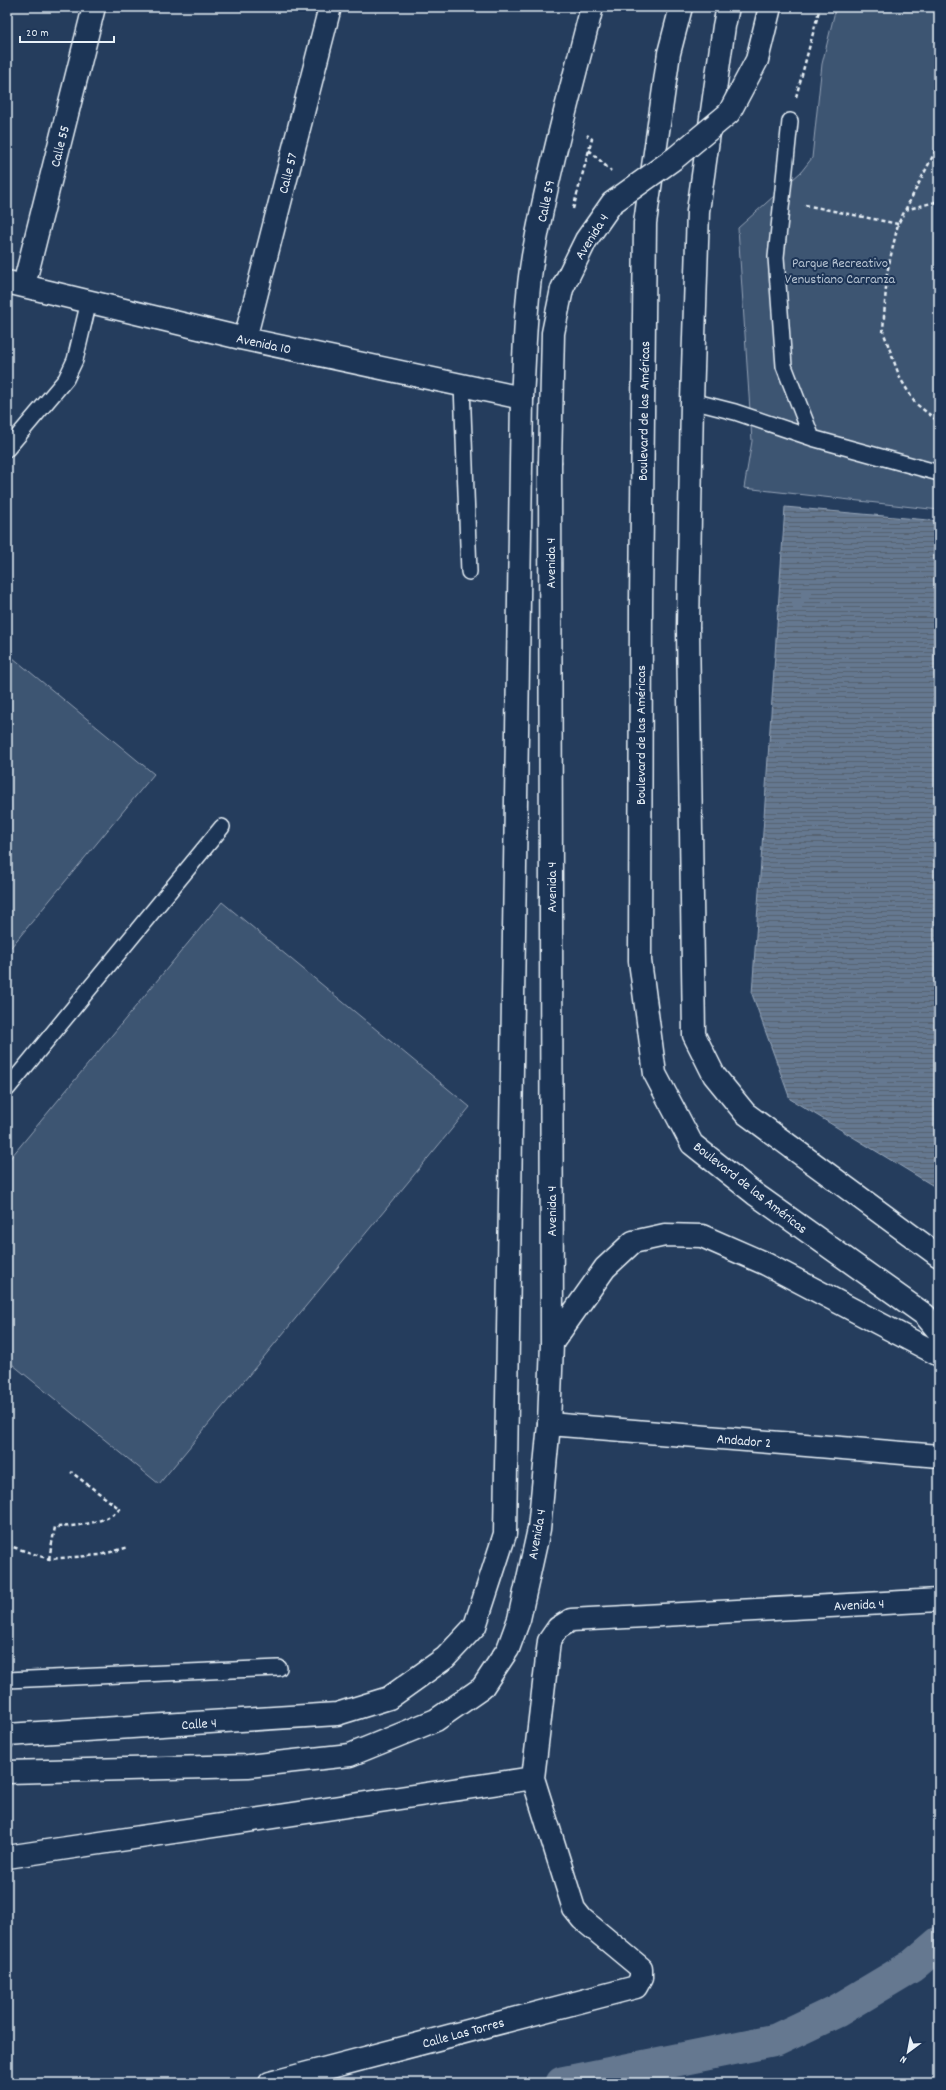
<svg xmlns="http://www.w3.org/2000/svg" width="946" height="2090" font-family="Dekko,sans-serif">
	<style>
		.green { fill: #3e5472; stroke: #93a2b5 }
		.water { fill: url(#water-rules); stroke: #99a8ba }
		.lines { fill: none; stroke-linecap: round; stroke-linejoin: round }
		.canal { stroke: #657890; stroke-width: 33 }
		.service-casing { stroke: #e8f1f8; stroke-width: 18 }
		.minor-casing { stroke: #e8f1f8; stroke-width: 25 }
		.secondary-casing { stroke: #e8f1f8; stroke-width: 25 }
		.path { stroke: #e8f1f8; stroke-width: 2.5; stroke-dasharray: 4 3; stroke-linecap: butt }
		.service { stroke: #1d3557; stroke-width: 15 }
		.minor { stroke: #1d3557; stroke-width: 22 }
		.secondary { stroke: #1d3557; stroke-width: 22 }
		.secondary-bridge-casing { stroke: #e8f1f8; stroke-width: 25; stroke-linecap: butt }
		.secondary-bridge { stroke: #1d3557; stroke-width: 22 }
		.labels { text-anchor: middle; stroke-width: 4; stroke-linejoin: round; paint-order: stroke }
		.street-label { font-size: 14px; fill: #e8f1f8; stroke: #1d3557 }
		.park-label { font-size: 14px; fill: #b5c2d0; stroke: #1d3557 }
	</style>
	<defs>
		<pattern id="water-rules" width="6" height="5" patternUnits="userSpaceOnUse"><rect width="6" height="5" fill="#657890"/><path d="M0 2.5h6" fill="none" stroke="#576270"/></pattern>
	</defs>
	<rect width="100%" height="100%" fill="#253d5d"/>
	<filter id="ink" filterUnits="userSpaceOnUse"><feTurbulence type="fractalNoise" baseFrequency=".025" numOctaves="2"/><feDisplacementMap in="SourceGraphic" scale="8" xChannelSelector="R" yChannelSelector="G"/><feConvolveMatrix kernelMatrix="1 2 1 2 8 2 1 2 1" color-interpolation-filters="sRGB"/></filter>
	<g filter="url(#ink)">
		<path class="green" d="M836 7H939V510L744 488 752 441 738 228 801 172 812 158 822 64Z
			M7 653 154 774 7 952Z
			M222 902 470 1107 159 1484 7 1360V1162Z"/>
		<path class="water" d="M785 507 939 521V1191L932 1185 790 1099 752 994Z"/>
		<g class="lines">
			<path class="canal" d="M562 2083 776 2040 837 2011 912 1966 939 1943"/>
			<g class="service-casing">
				<path id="service" d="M790 121 776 257 784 366 812 438
					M462 385 469 572
					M692 401 735 412 812 438 939 473
					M7 449 66 379 75 360 89 301
					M7 1089 222 827
					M7 1680 279 1668"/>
			</g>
			<g class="minor-casing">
				<path id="minor" d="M7 282 245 339 522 398
					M24 285 94 7
					M245 339 330 7
					M549 1424 939 1456
					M7 1857 533 1778
					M270 2083 636 1987 641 1978V1968L582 1919 574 1909 533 1778 549 1641 558 1628 571 1620 939 1600"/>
			</g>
			<g class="secondary-casing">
				<path id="secondary" d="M681 7 669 53 645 223 641 604 640 961 655 1074 692 1144 755 1194 925 1315 939 1332
					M728 7 724 26 698 211 692 401 688 628 694 1035 714 1075 745 1113 939 1256
					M552 1343 605 1268 633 1242 665 1235 702 1236 766 1264 939 1355
					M7 1735 337 1714 389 1698 445 1658 475 1626 505 1534 522 398C525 351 525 303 533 256 548 172 571 89 592 7
					M7 1772 248 1766 350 1755 436 1720 482 1688 508 1649 519 1619 539 1529 549 1424 552 1343 550 463"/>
			</g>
			<path class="path" d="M796 97 820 7
				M939 144 898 224 887 273 883 331 900 378 915 403 939 422
				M589 150 611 171
				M805 205 898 224
				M573 209 592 139 587 135
				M905 210 939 201
				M7 1545 49 1559 100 1555 129 1547
				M49 1559 55 1527C77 1526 103 1524 120 1509L71 1472"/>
			<use href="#service" class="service"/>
			<use href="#minor" class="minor"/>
			<use href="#secondary" class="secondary"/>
			<g class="secondary-bridge-casing">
				<path id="secondary-bridge" d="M550 463 553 333 562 289 586 240 612 203 675 158 729 113 757 60 770 7"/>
			</g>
			<use href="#secondary-bridge" class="secondary-bridge"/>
		</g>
	</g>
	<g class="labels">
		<g class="street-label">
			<text transform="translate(59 146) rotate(-76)" y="5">Calle 55</text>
			<text transform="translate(287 173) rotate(-76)" y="5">Calle 57</text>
			<text transform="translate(545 201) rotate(-78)" y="5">Calle 59</text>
			<text transform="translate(591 236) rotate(-58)" y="5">Avenida 4</text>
			<text transform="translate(264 343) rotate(12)" y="5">Avenida 10</text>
			<text transform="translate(643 411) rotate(-89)" y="5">Boulevard de las Américas</text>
			<text transform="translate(550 563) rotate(-90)" y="5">Avenida 4</text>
			<text transform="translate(640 735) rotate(-90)" y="5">Boulevard de las Américas</text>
			<text transform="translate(551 887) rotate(-90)" y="5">Avenida 4</text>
			<text transform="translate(751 1187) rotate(38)" y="5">Boulevard de las Américas</text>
			<text transform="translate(551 1211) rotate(-90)" y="5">Avenida 4</text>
			<text transform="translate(744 1440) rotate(5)" y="5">Andador 2</text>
			<text transform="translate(536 1534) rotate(-80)" y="5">Avenida 4</text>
			<text transform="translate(859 1604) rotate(-3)" y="5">Avenida 4</text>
			<text transform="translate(199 1723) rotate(-4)" y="5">Calle 4</text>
			<text transform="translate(463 2032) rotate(-15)" y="5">Calle Las Torres</text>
		</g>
		<g class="park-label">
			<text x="840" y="267">Parque Recreativo<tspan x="840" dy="16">Venustiano Carranza</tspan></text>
		</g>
	</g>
	<rect width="946" height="2090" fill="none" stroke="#1d3557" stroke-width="24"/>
	<rect x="12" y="12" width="922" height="2066" fill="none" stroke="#e8f1f8" stroke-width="1.5" filter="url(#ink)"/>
	<g transform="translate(908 2052) rotate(212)" stroke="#1d3557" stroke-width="3" paint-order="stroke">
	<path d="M0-3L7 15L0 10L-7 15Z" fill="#e8f1f8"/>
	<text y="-6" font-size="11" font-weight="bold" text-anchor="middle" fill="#e8f1f8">N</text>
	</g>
	<path d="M20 36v6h94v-6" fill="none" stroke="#e8f1f8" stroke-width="2"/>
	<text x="26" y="36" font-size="12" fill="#e8f1f8" stroke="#1d3557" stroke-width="3" paint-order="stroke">20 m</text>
</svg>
